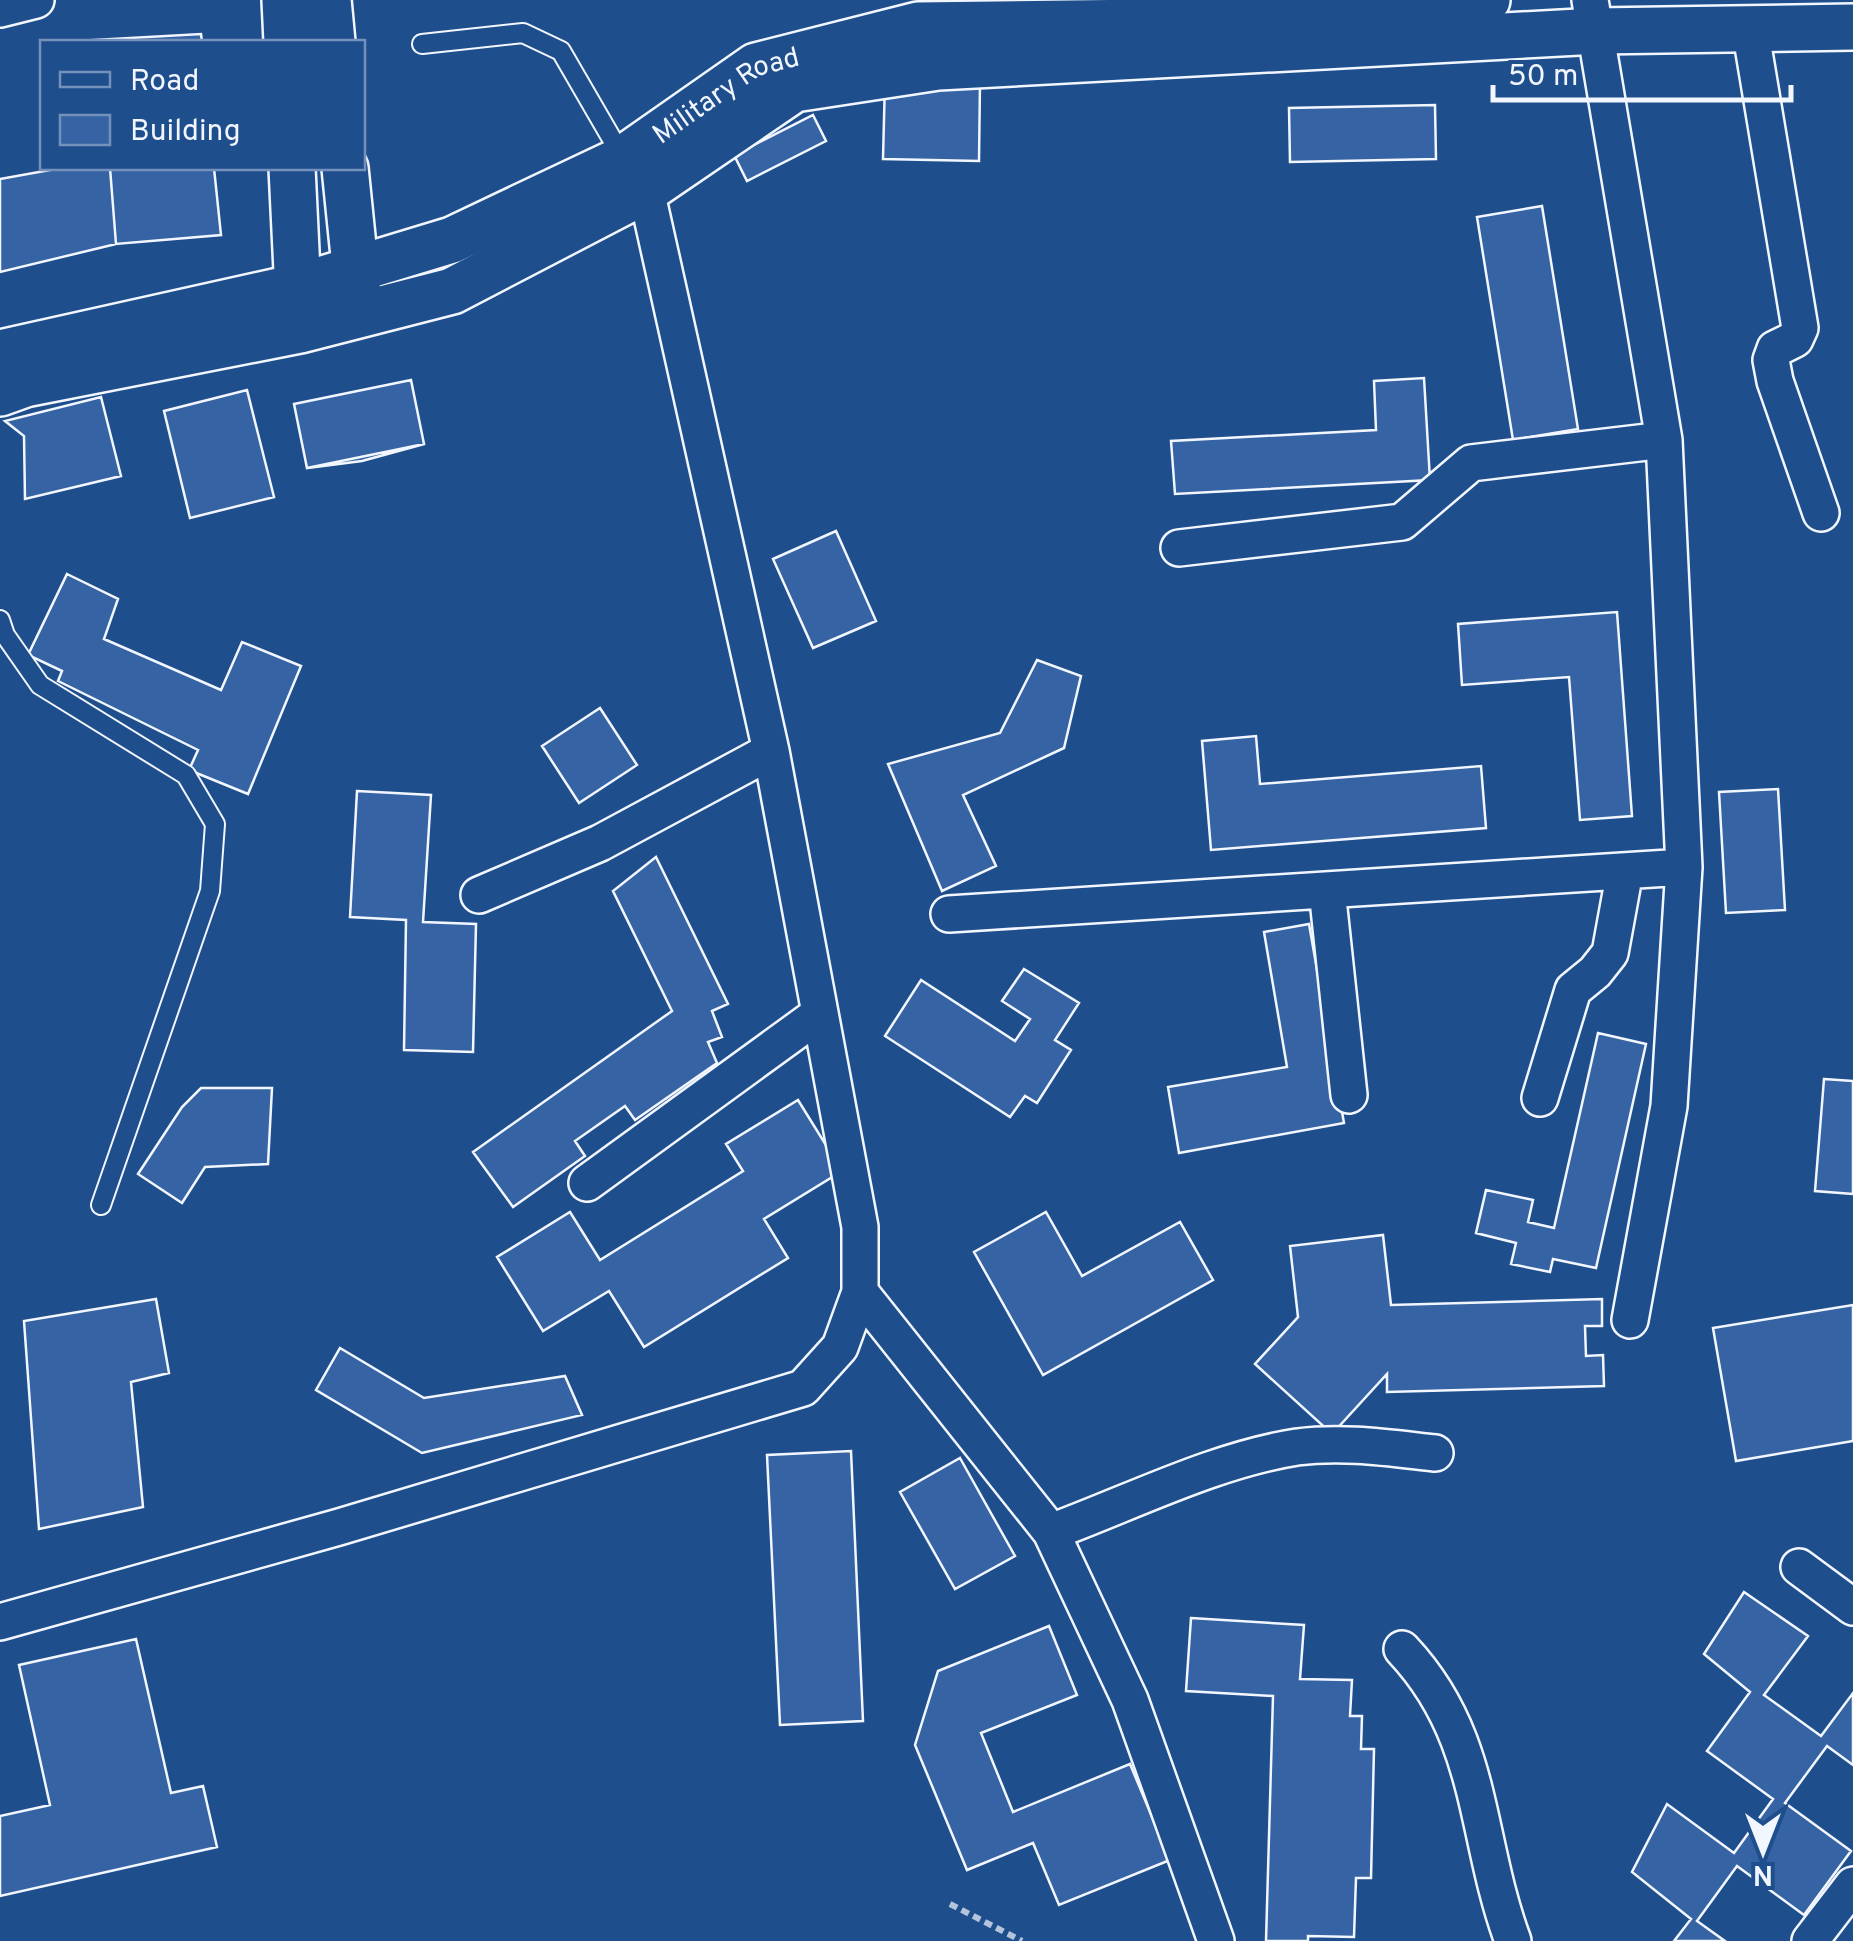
<svg xmlns="http://www.w3.org/2000/svg" width="1853" height="1941" font-family="Overpass,sans-serif">
	<style>
		.building { fill: #3563a3; stroke: #f2f6ff; stroke-width: 2.5 }
		.lines { fill: none; stroke-linecap: round; stroke-linejoin: round }
		.service-casing { stroke: #f2f6ff; stroke-width: 22 }
		.minor-casing { stroke: #f2f6ff; stroke-width: 40 }
		.tertiary-casing { stroke: #f2f6ff; stroke-width: 50 }
		.path { stroke: #b3c4dc; stroke-width: 6; stroke-dasharray: 8 5; stroke-linecap: butt }
		.service { stroke: #1f4e8c; stroke-width: 18 }
		.minor { stroke: #1f4e8c; stroke-width: 35 }
		.tertiary { stroke: #1f4e8c; stroke-width: 45 }
		.labels { text-anchor: middle; stroke-width: 8; stroke-linejoin: round; paint-order: stroke }
		.street-label { font-size: 28px; fill: #f2f6ff; stroke: #1f4e8c }
	</style>
	<rect width="100%" height="100%" fill="#1f4e8c"/>
	<path class="building" d="M201 34 202 42H58Z
		M885 80 980 82 979 161 883 159Z
		M1435 105 1436 159 1290 162 1289 108Z
		M813 115 826 141 747 181 734 155Z
		M61 168H110L116 244 0 272V179Z
		M110 168H214L221 235 116 244Z
		M1542 206 1578 429 1513 440 1477 217Z
		M1424 378 1430 480 1175 494 1171 441 1376 430 1374 381Z
		M411 380 424 444 307 468 294 404Z
		M411 380 424 444 362 461 307 468 294 404Z
		M247 390 274 497 190 518 164 411Z
		M101 397 121 476 25 499 24 436 5 421Z
		M836 531 876 621 813 648 773 559Z
		M67 574 118 599 104 639 221 690 242 642 301 666 248 794 189 770 198 750 58 681 62 671 28 655Z
		M1617 612 1632 816 1580 820 1569 677 1462 685 1458 624Z
		M1037 660 1081 676 1064 748 963 795 996 866 942 891 888 764 1000 733Z
		M600 708 637 765 579 803 542 746Z
		M1256 736 1260 784 1481 766 1486 828 1211 850 1202 741Z
		M1778 789 1785 910 1726 913 1719 792Z
		M357 791 431 795 423 922 476 924 473 1052 404 1050 406 920 350 917Z
		M656 857 728 1004 712 1011 722 1037 708 1042 717 1063 635 1120 625 1106 575 1141 585 1156 513 1207 473 1152 672 1011 613 891Z
		M1309 924 1344 1123 1179 1153 1168 1087 1287 1067 1264 932Z
		M1024 969 1079 1003 1055 1040 1071 1050 1037 1103 1025 1096 1010 1117 885 1036 921 980 1015 1041 1030 1019 1002 1001Z
		M1598 1033 1646 1044 1596 1268 1553 1259 1550 1272 1511 1264 1516 1243 1476 1233 1486 1190 1533 1200 1528 1222 1554 1228Z
		M1824 1079 1853 1081V1194L1815 1191Z
		M201 1088H272L268 1164 205 1167 182 1203 138 1174 182 1107Z
		M798 1100 842 1171 764 1219 788 1258 644 1347 609 1291 543 1331 497 1257 570 1212 600 1260 743 1171 726 1144Z
		M1046 1212 1082 1276 1180 1222 1213 1280 1043 1375 974 1252Z
		M1383 1235 1391 1305 1602 1299V1326H1585L1586 1356 1603 1355 1604 1386 1387 1392V1374L1332 1434 1255 1364 1298 1317 1290 1246Z
		M156 1299 169 1373 131 1382 143 1507 39 1529 24 1321Z
		M1853 1305V1441L1736 1461 1713 1328Z
		M340 1348 424 1398 565 1376 582 1415 422 1453 316 1390Z
		M851 1451 863 1721 780 1725 767 1455Z
		M960 1458 1015 1556 955 1589 900 1492Z
		M1744 1592 1808 1636 1764 1695 1821 1736 1853 1693V1765L1827 1746 1785 1803 1851 1851 1804 1915 1737 1866 1697 1921 1725 1941H1674L1691 1919 1632 1872 1667 1804 1734 1853 1773 1799 1707 1751 1750 1692 1704 1654Z
		M1191 1618 1304 1625 1300 1679 1352 1680 1350 1716H1362L1361 1749H1374L1371 1878H1356L1354 1937 1308 1936V1941H1266L1273 1696 1186 1691Z
		M1049 1626 1077 1695 981 1733 1013 1812 1130 1764 1170 1860 1059 1905 1033 1843 967 1870 915 1745 938 1671Z
		M136 1639 171 1793 203 1786 217 1847 0 1896V1816L50 1805 19 1665Z"/>
	<g class="lines">
		<g class="service-casing">
			<path id="service" d="M422 44 523 33 561 51 623 158
				M0 620 5 635 40 685 186 775 215 824 210 891 101 1205"/>
		</g>
		<g class="minor-casing">
			<path id="minor" d="M1590 0 1664 440 1684 867 1669 1106 1630 1320
				M0 9 36 0
				M1750 28 1800 328 1795 339 1775 349 1771 360 1775 381 1821 513
				M1179 548 1402 522 1471 463 1664 440
				M1327 890 1349 1095
				M479 895 600 843 771 751
				M949 914 1684 867
				M1540 1098 1573 990 1595 972 1610 953 1625 871
				M587 1183 818 1015
				M860 1292 1051 1532 1130 1700 1216 1941
				M1051 1532C1130 1503 1214 1460 1297 1447 1344 1441 1389 1448 1435 1453
				M1799 1567 1853 1607
				M0 1622 339 1527 803 1388 840 1347 860 1292V1227L771 751 646 190 631 170
				M1402 1649C1485 1737 1474 1836 1513 1941
				M1810 1941 1853 1885"/>
		</g>
		<g class="tertiary-casing">
			<g id="tertiary">
				<path d="M285 0 287 42"/>
				<path d="M328 0 332 42"/>
				<path d="M292 168 299 313"/>
				<path d="M345 168 358 295"/>
				<path id="s1" d="M0 353 297 287 452 240 623 159 756 66 918 25 1224 21 1487 0"/>
				<path d="M0 393 25 384 300 330 452 291 646 190 794 89 938 67 1597 31 1853 27"/>
			</g>
		</g>
		<path class="path" d="M950 1904 1022 1941"/>
		<use href="#service" class="service"/>
		<use href="#minor" class="minor"/>
		<use href="#tertiary" class="tertiary"/>
	</g>
	<g class="labels">
		<g class="street-label">
			<text dy="10" stroke="none"><textPath href="#s1" startOffset="778">Military Road</textPath></text>
		</g>
	</g>
	<rect x="40" y="40" width="325" height="130" fill="#1f4e8c" stroke="#7391ba" stroke-width="2.5"/>
	<rect x="60" y="72" width="50" height="15" fill="#1f4e8c" stroke="#7391ba" stroke-width="2.5"/>
	<text x="130" y="90" font-size="30" fill="#f2f6ff">Road</text>
	<rect x="60" y="115" width="50" height="30" fill="#3563a3" stroke="#7391ba" stroke-width="2.5"/>
	<text x="130" y="140" font-size="30" fill="#f2f6ff">Building</text>
	<g transform="translate(1763 1851) rotate(180)" stroke="#1f4e8c" stroke-width="8" paint-order="stroke">
	<path d="M0-8L18 38L0 25L-18 38Z" fill="#f2f6ff"/>
	<text y="-15" font-size="28" font-weight="bold" text-anchor="middle" fill="#f2f6ff">N</text>
	</g>
	<path d="M1493 85v15h298v-15" fill="none" stroke="#f2f6ff" stroke-width="5"/>
	<text x="1508" y="85" font-size="30" fill="#f2f6ff" stroke="#1f4e8c" stroke-width="8" paint-order="stroke">50 m</text>
</svg>
